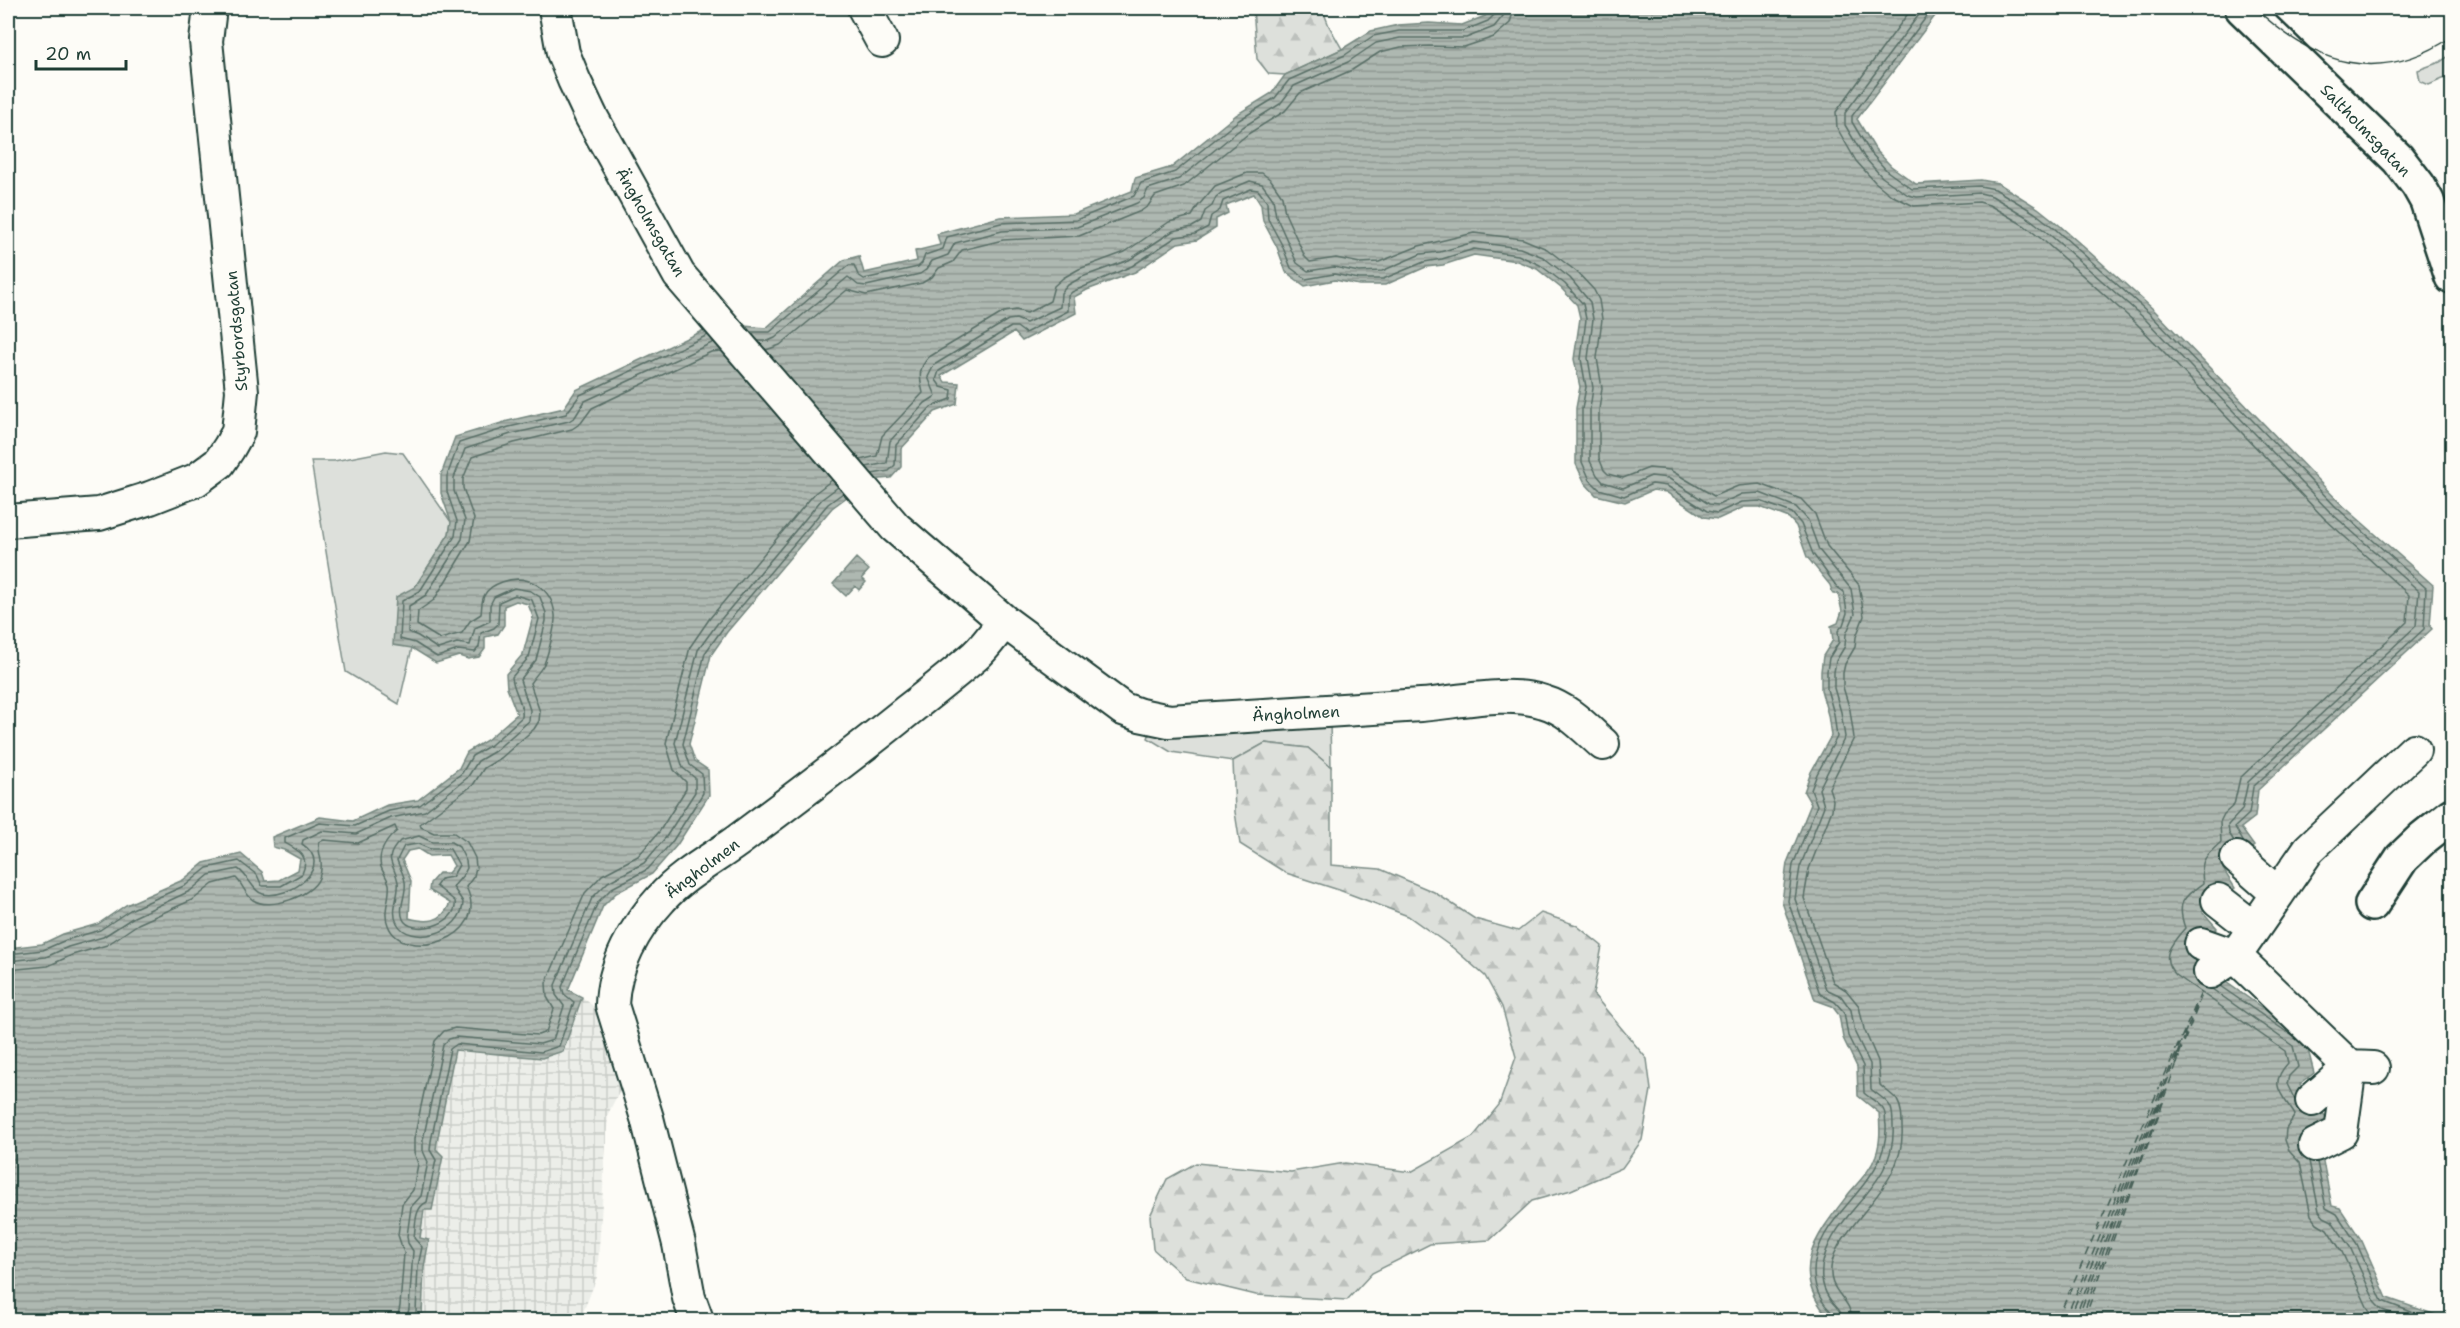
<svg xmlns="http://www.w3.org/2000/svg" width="2460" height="1328" font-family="'Shantell Sans',sans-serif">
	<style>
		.industrial { fill: url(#industrial-grid) }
		.grass { fill: #dde0db; stroke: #7e8e88; stroke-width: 1.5 }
		.forest { fill: url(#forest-firs); stroke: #7e8e88; stroke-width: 1.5 }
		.water { fill: url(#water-rules); stroke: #75877f; stroke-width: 1.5; fill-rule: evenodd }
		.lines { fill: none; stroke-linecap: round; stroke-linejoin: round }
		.shore { stroke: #586e66; stroke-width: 1.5 }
		.ferry { stroke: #435c53; stroke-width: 1.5; stroke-dasharray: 8 6; stroke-linecap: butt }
		.street-casing { stroke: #1f3d34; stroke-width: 36 }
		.secondary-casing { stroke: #1f3d34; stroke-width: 38 }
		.street { stroke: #fdfcf7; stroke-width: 32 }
		.secondary { stroke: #fdfcf7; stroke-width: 33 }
		.tram { stroke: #1f3d34; stroke-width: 1.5 }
		.labels { text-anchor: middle; stroke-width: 5; stroke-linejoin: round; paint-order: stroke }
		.street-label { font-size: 16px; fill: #1f3d34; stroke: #fdfcf7 }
	</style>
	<defs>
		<pattern id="industrial-grid" width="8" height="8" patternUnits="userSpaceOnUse" patternTransform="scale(1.5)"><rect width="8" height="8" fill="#eceee9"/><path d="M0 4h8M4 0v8" fill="none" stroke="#cacdc8"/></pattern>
		<pattern id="forest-firs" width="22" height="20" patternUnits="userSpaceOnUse" patternTransform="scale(1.5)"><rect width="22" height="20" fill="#dde0db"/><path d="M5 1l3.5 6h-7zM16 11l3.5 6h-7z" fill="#bdc1bd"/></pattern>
		<pattern id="water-rules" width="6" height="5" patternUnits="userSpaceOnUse" patternTransform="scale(1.5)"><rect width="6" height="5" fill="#aeb8b1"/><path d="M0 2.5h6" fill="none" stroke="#8d9791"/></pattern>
	</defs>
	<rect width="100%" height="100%" fill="#fdfcf7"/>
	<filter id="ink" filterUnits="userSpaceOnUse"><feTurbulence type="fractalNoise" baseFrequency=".0167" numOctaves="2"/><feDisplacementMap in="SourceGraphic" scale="12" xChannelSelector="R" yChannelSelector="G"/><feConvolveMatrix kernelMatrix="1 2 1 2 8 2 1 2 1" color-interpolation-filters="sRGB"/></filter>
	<g filter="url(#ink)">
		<path class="industrial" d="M582 997 642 1045 608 1114 597 1277 580 1320H416L422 1316 424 1267 429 1240 420 1238 424 1210H432L437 1142 455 1050 542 1058 548 1056 576 1014Z"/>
		<path class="grass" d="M2452 54V75L2429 85 2420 81 2418 70 2440 62Z
			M386 451 403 453 451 522 449 534 415 587 412 648 399 704 346 672 311 461H334Z
			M1330 721 1331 767 1308 748 1265 743 1233 761 1171 752 1148 738 1151 730Z"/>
		<path class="forest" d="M1253 8H1322L1329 26 1342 49 1285 75 1269 74 1257 59Z
			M1265 743 1308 748 1331 767V865L1380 869 1434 892 1475 919 1518 931 1541 913 1576 925 1602 946 1593 994 1647 1059 1651 1090 1642 1140 1622 1168 1571 1190 1532 1201 1490 1240 1430 1244 1372 1273 1347 1300 1256 1295 1186 1278 1153 1249 1150 1216 1167 1179 1196 1163 1291 1172 1345 1163 1411 1172 1473 1137 1499 1105 1516 1057 1502 1007 1485 976 1453 948 1408 916 1339 890 1286 873 1240 844 1235 812 1233 761Z"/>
		<path class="water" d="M1493 8H1941L1857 119 1875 149 1891 166 1916 184 1981 180 1998 183 2038 208 2058 224 2153 309 2340 503 2433 585 2430 626 2432 629 2258 790 2255 817 2241 828 2254 846 2223 869 2235 888 2202 911 2217 928 2189 956 2305 1038 2314 1073 2300 1084 2325 1116 2334 1110 2321 1152 2332 1206 2340 1208 2362 1241 2387 1298 2450 1320H1831C1786 1271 1816 1236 1850 1192 1860 1180 1871 1170 1876 1155 1881 1141 1880 1127 1879 1113L1858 1096 1857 1067 1843 1038 1839 1015 1832 1006 1815 1000 1782 902 1787 863 1811 804 1804 792 1811 772 1831 736 1828 715 1821 690V671L1823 656 1833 640 1831 626 1838 623 1842 611 1838 594H1833L1830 585 1807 557 1796 526 1789 518 1760 507H1744L1718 519 1704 517 1666 492 1653 490 1625 502 1596 495 1585 483 1576 464V408L1580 387 1574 359 1580 318 1577 305 1561 288 1537 269 1517 261 1474 255 1443 265 1426 267 1385 285H1359L1335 280 1305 286 1286 272 1277 247 1263 221 1261 205 1254 194 1226 205 1228 213 1216 219V228L1197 240 1178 243 1135 272 1087 290 1074 297 1076 313 1022 341 1014 332 941 376 945 382 959 383 957 404 935 412 901 449V467L891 478 870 480 832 508 727 632 711 655 689 744 695 761 708 770 709 795 677 845 652 874 616 893 603 906 568 990 582 997 563 1051 542 1058 455 1050 437 1142 436 1149 443 1156 432 1210H424L420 1238 429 1240 424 1267 422 1316 416 1320H8L9 948 42 944 63 934 98 924 126 905 183 880 204 863 241 854 262 872 265 881 279 880 298 870 300 859 284 850 273 847 272 837 320 817 353 821 387 805 418 800 459 768 467 752 487 740 517 714 507 688 506 674 523 654 533 617 528 604 516 601 504 606V625L498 634 485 637V649L479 657 468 659 459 656 436 663 412 648 393 645 396 597 415 587 449 534 451 522 441 493V475L455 437 508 421 564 408 576 390 706 329 744 326 766 328 844 260 859 256 864 273 917 261 915 251 940 245 937 234 1000 217 1074 214 1132 191 1135 178 1172 167 1236 115 1272 93 1285 75 1342 49 1371 31 1398 25 1429 23 1462 25 1485 16ZM418 849 429 856 448 855 454 866 448 873H439L430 883 429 890 450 903C442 923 427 923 409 918L411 881 402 860 408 851Z
			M856 558 869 570 862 578 866 582 859 590 855 586 846 596 833 584Z"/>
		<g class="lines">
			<path class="shore" d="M1912 8 1836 112 1837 128 1856 161 1875 182 1891 195 1914 206 1979 202 1989 205 2025 226 2044 241 2137 324 2324 518 2409 595 2407 622 2240 778 2234 805 2224 814 2220 822 2221 842C2204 858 2200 859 2203 883 2183 898 2176 902 2185 928 2172 943 2158 957 2176 975L2285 1051 2288 1063C2267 1086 2283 1095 2295 1115L2286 1129 2285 1140 2289 1151 2300 1163 2311 1215 2317 1223 2327 1229 2342 1252 2369 1311 2378 1318 2387 1320
				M1924 8 1845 113V125L1864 157 1882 177 1908 195 1917 197 1980 193 1992 196 2030 219 2049 234 2144 318 2330 512 2419 591 2416 626 2248 782 2242 810 2228 825 2229 833 2234 841
				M1933 8 1852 116V122L1870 152 1887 171 1912 189 1980 186 1995 189 2035 213 2054 228 2149 313 2336 507 2426 588 2424 629 2253 787 2249 814 2235 827 2244 843
				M751 332H770L849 265H854L858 275 864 279 918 267 922 263 925 255 943 249 947 237 1001 223 1076 220 1134 196 1141 183 1175 172 1239 120 1275 98 1289 80 1345 55 1373 36 1399 31H1463L1488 21 1496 13 1497 8
				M758 341H768L775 338 848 277 858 285 866 286 920 274 927 269 932 261 948 255 955 243 1002 231 1077 227 1137 203 1144 198 1148 189 1179 179 1243 127 1280 104 1294 86 1348 62 1376 43 1400 38H1466L1494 27 1503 16 1505 8
				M766 350 780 345 847 290 866 295 922 283 932 277 939 268 953 262 962 250 1003 240 1079 236 1141 211 1148 206 1155 196 1184 186 1248 134 1285 111 1300 93 1352 70 1380 52 1401 47 1429 46 1464 47 1494 37 1510 23 1514 8
				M860 460 877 456 882 436 923 393C920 379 917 369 929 357L1004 312 1016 310 1027 313 1050 301 1054 286 1063 278 1079 269 1125 252 1169 222 1192 216 1198 206 1215 186 1247 173H1262L1271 180 1282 196 1285 213 1305 257 1310 262 1336 258 1360 263 1379 262 1419 246 1474 233 1523 239 1547 249 1577 272 1594 290 1599 300 1602 319 1597 358 1602 388 1599 410V458L1604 470 1608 474 1623 478 1649 468 1670 470 1714 496 1738 486 1760 484 1801 499 1815 514 1827 546 1859 585 1864 616 1856 637 1855 647 1845 664 1843 673V687L1850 710 1854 738 1829 788 1833 800 1832 810 1809 869 1804 898 1833 982 1846 990 1859 1006 1864 1029 1878 1061 1880 1085C1885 1090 1892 1094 1897 1100 1902 1108 1902 1118 1902 1127 1905 1169 1876 1196 1852 1227 1844 1238 1835 1248 1832 1262 1825 1293 1851 1296 1852 1320
				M866 467 887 463 890 441 925 403 936 396 928 377 934 365 1008 320 1016 319 1026 323 1060 307 1061 293 1068 285 1082 277 1129 260 1173 231 1192 227 1201 222 1205 211 1212 206 1216 197 1221 193 1250 181 1262 184 1273 199 1276 216 1297 263 1308 271 1334 267 1359 272 1382 271 1421 254 1440 252 1474 242 1520 248 1543 257 1570 278 1590 302 1593 319 1588 358 1593 388 1590 409V461L1597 475 1603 482 1623 488 1651 476 1668 478 1709 504 1718 505 1742 494 1760 493 1796 507 1808 520 1819 550 1851 589 1855 614 1846 634 1845 646 1836 661 1834 672V688L1841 712 1845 737 1819 789 1824 806 1800 867 1795 899 1826 989 1841 996 1851 1010 1855 1033 1870 1064 1871 1089C1877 1095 1888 1100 1891 1108 1893 1114 1893 1121 1893 1126 1897 1185 1838 1208 1824 1258 1820 1271 1821 1286 1829 1298 1834 1306 1842 1310 1843 1320
				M872 474 889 471 895 465 896 445 931 407 951 399 952 390 941 387 936 380 939 371 1011 327H1017L1025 333 1068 311V296L1072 292 1132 266 1176 237 1195 234 1208 227 1211 216 1220 210 1223 201 1251 189 1258 190 1267 202 1268 219 1282 245 1291 268 1306 279 1334 274 1359 279H1383L1424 262 1442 259 1474 249 1518 255 1540 265 1565 284 1583 304 1586 319 1581 359 1586 387 1582 409V462L1590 480 1599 489 1624 496 1652 484 1667 486 1707 511 1717 513 1742 502 1760 501 1792 513 1801 524 1813 554 1837 587 1844 592 1847 613 1843 625 1838 631 1839 642 1829 658 1827 671V689L1834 714 1837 737 1817 774 1811 790 1817 805 1793 865 1788 901 1820 994 1835 1002 1844 1012 1848 1036 1863 1066 1864 1093C1869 1098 1882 1104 1884 1111 1886 1115 1885 1121 1886 1125 1889 1182 1828 1206 1816 1257 1812 1272 1814 1289 1823 1302 1827 1309 1834 1312 1835 1320
				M419 836 432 842H451L459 847 466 861 467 868 464 874 453 887 463 902C463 934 409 947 397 923 390 910 400 895 398 882 394 862 382 860 400 841Z
				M418 844 430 849H450L459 865 452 877 441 879 436 886 455 901C459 926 410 936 403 919 398 907 407 894 405 882 404 874 399 867 397 860L404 846Z
				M8 954 43 950 66 940 100 930 130 910 186 885 207 868 239 861 257 875 262 886H281L302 874C310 856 300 851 285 843V838L320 823 355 826 389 811 420 805 462 773 472 756 491 745 522 717C524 703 513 691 512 677L529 657 539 619 532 600 515 595 499 602 498 624 494 628 481 633 479 647 475 652 458 650 437 657 415 643 400 639 402 601 420 591 455 536 457 521 447 492V476L459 443 509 427 566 414 580 395 708 335
				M8 961 46 957 68 947 103 937 134 917 190 891 209 875 238 869C248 875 253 892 263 894 290 900 336 866 302 844L303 840 322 831 356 834 391 818 425 811 467 778 478 761 495 751 529 721 530 710 520 680 536 660 546 621V613L540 597 531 591 514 588 494 597 490 605V621L475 628 470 645 457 643 438 649 418 636 408 632 409 606 426 595 462 539 465 520 454 491V478L465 449 511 434 569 421 575 417 585 401 714 342
				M8 970 48 966 72 955 107 945 138 924 194 899 213 884 236 878C243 885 245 894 253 900 270 911 312 896 319 878 325 862 317 853 319 842L324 840 358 843 395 826 397 831C387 839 377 853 381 867 383 873 387 877 389 884 391 897 382 911 388 925 402 964 493 940 466 887L474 876 476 867 475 858 467 842 454 833H434L421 827 420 824 473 785 484 768 501 758 534 729 539 721 540 712 530 683C535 676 540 671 544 664 548 654 556 625 555 615 552 587 527 573 502 582 494 585 488 588 484 596 481 602 482 608 481 614L470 621 462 633 440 639 417 625 418 611 434 600 470 541 474 519 463 488V479L472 457 514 443 572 429 581 423 592 408 711 352 721 351
				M2220 986 2294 1037
				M2212 989 2293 1046 2298 1067 2289 1076 2287 1084 2295 1100
				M2309 1161 2319 1211 2324 1217 2332 1221 2350 1247 2376 1304 2382 1310 2413 1320
				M2317 1162 2326 1208 2337 1214 2357 1244 2382 1301 2433 1320
				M397 1320 400 1306 404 1253 398 1235 402 1204 413 1190 418 1164 414 1152V1139L435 1041 444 1031 455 1028 538 1035 546 1032 554 1009 547 997 546 983 585 893 602 875 638 856 659 832 686 789V782L674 770 666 743 690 647 710 618 815 493 832 480
				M406 1320 409 1309 413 1251 408 1243 407 1236 411 1207 421 1196 428 1162 423 1151V1140L443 1045 449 1039 456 1037 540 1044 553 1040 564 1006 556 995 555 985 592 898 608 882 644 863 666 837 695 792V778L683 768 675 743 698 650 717 624 822 499 838 487
				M413 1320 416 1312 418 1266 422 1247 414 1238C416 1224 414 1208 427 1202L436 1160 430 1150 431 1141 450 1049 457 1044 541 1052 559 1046 574 1002 564 994 562 987 598 902 612 888 648 869 672 842 703 793 702 774 690 765 683 744 705 653 723 628 828 504 843 493"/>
			<path class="ferry" d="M2198 1004 2202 995
				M2188 1027 2198 1003
				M2178 1054 2188 1028
				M2179 1055 2198 1006
				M2175 1063 2179 1054
				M2177 1064 2180 1054
				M2057 1320 2204 986
				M2065 1320 2188 1025
				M2069 1320 2178 1053
				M2074 1320 2174 1064
				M2077 1320 2166 1088
				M2081 1320 2177 1063
				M2084 1320 2164 1100"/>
			<g class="street-casing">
				<path id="street" d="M555 8 563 53 574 80 591 116 679 275 895 527 1004 621 1123 709 1140 715 1169 721C1253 716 1337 711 1421 705 1459 702 1508 690 1544 702 1568 709 1585 728 1603 744
					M864 8 882 41
					M8 521 99 514 150 498 196 480 219 463 229 448 238 432 242 391 206 41 210 8
					M2237 858 2278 894
					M2218 900 2254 928
					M2201 944 2235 956 2210 972
					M2373 1068 2350 1067 2235 956 2309 849 2414 750
					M2312 1100 2350 1067
					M2315 1145 2341 1132 2350 1067
					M697 1320 689 1298 679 1244 647 1118 612 1005C613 966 635 927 661 899 684 873 717 857 744 836 799 795 854 754 907 711 930 693 953 675 975 656 986 646 995 633 1004 621"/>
			</g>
			<g class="secondary-casing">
				<path id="secondary" d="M2242 8 2398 159 2418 185 2427 201 2452 277
					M2372 904 2402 858 2423 838 2452 815"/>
			</g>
			<use href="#street" class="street"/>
			<use href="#secondary" class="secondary"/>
			<path class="tram" d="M2255 8C2315 65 2379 86 2452 37"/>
		</g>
	</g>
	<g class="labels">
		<g class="street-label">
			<text transform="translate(2366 130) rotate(46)" y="6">Saltholmsgatan</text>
			<text transform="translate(651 222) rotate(60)" y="6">Ängholmsgatan</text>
			<text transform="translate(236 331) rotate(-95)" y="6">Styrbordsgatan</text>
			<text transform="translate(1296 713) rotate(-3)" y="6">Ängholmen</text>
			<text transform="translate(702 868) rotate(-37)" y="6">Ängholmen</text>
		</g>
	</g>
	<rect width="2460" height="1328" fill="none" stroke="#fdfcf7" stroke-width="30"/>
	<rect x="15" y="15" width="2430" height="1298" fill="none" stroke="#1f3d34" stroke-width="2" filter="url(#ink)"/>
	<path d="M36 60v9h90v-9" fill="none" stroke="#1f3d34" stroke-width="3"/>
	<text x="45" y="60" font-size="18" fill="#1f3d34" stroke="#fdfcf7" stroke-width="4.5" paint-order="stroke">20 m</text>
</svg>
